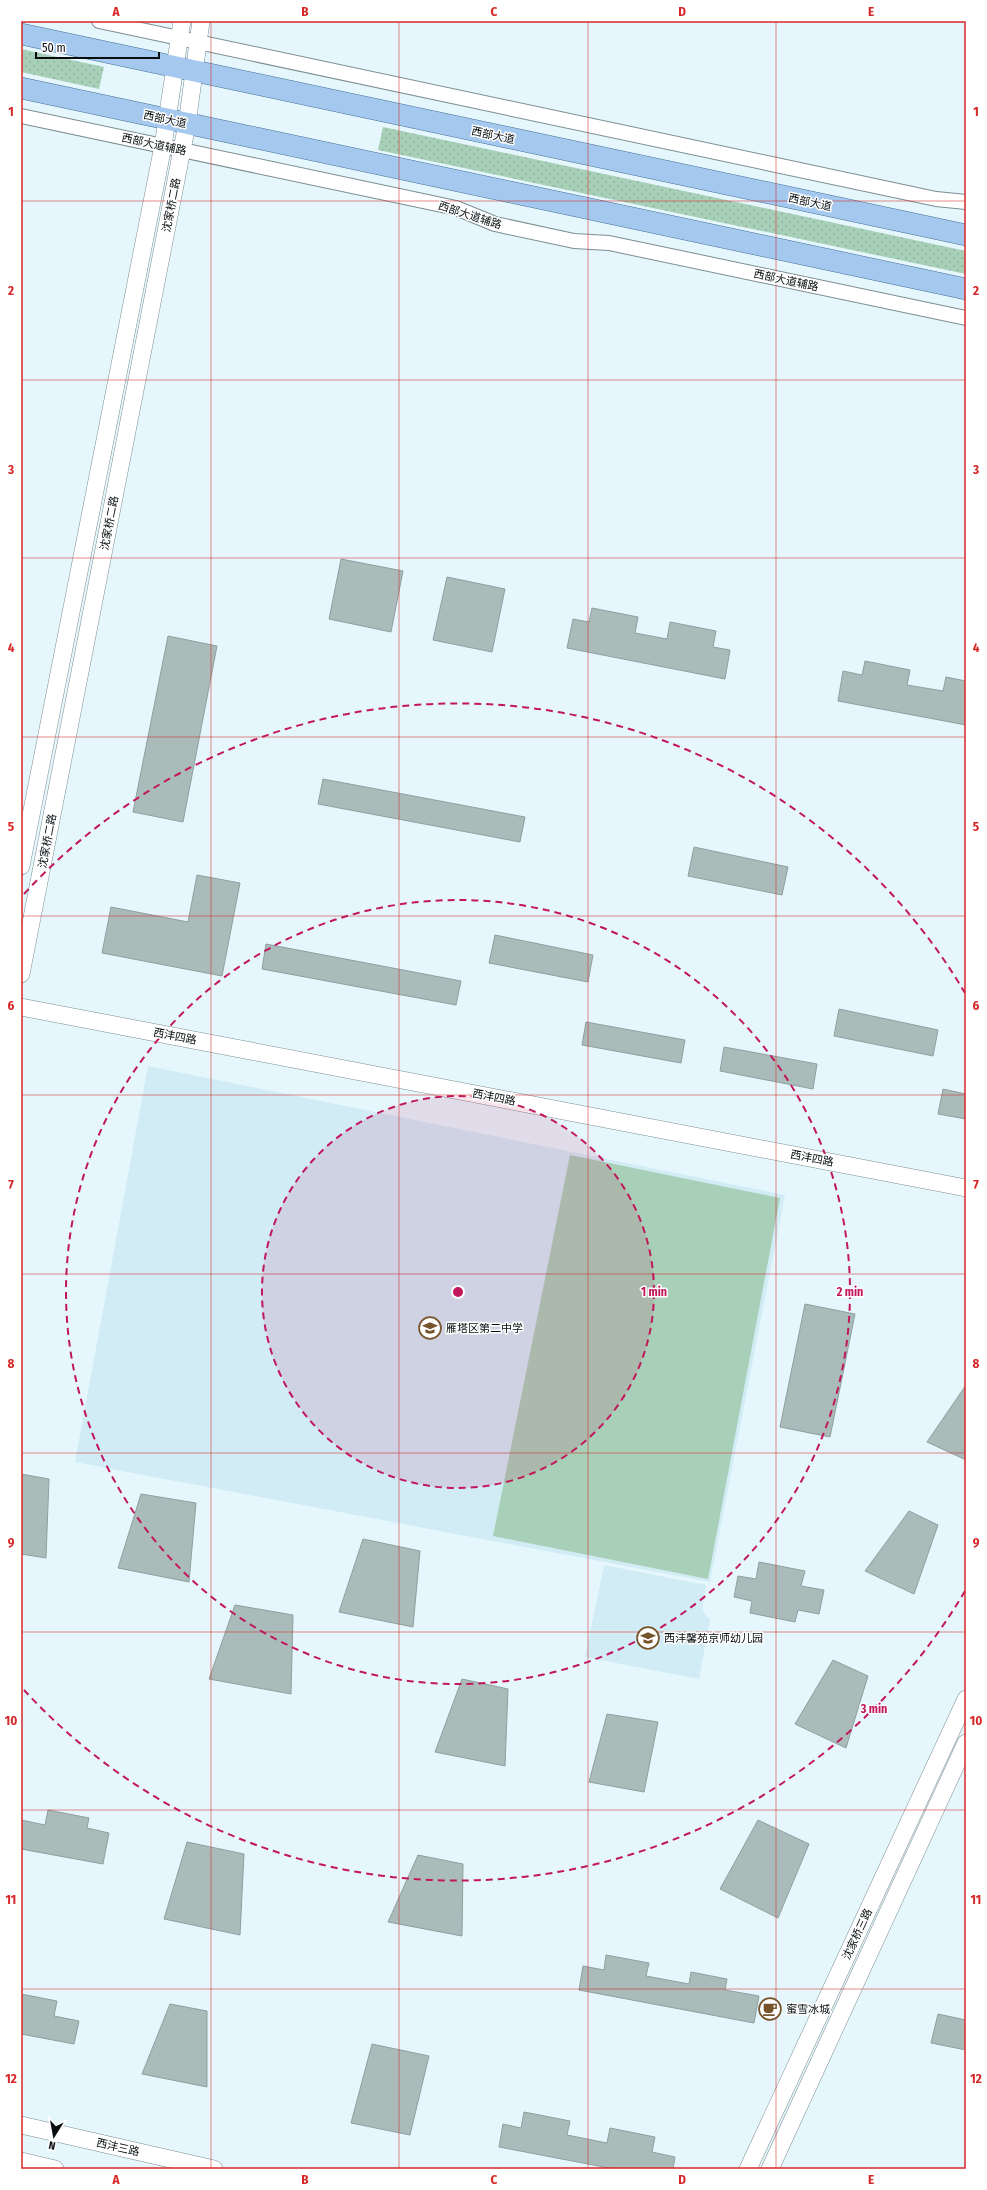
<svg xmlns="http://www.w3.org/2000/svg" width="987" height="2190" font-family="'Fira Sans Condensed','Noto Sans SC',sans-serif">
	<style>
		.built { fill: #d1ecf5 }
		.grass { fill: url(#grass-dots) }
		.pitch { fill: #a8d0b8 }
		.building { fill: #a9bcba; stroke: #8ea09e }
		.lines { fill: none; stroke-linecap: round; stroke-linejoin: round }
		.minor-casing { stroke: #7d8e93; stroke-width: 16 }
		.tertiary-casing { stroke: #7d8e93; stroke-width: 18 }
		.primary-casing { stroke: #467098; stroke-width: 22 }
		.minor { stroke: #fff; stroke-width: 14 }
		.tertiary { stroke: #fff; stroke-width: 17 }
		.primary { stroke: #a4c8ee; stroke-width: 21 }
		.grid { fill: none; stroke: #d62828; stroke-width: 1; stroke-opacity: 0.55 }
		.ring { fill: none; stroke: #c2185b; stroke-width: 2; stroke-dasharray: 7 5 }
		.labels { text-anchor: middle; stroke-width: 3; stroke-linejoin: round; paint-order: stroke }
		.street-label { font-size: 11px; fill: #080e10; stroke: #fff }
		.poi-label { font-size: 11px; fill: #080e10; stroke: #fff; text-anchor: start }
		.centre { fill: #c2185b; stroke: #fff; stroke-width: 2 }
		.ring-label { font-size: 12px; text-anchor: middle; font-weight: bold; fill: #c2185b; stroke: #fff; stroke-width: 3; stroke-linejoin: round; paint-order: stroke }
		.neatline { fill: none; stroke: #d62828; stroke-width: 1.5 }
		.grid-label { font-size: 13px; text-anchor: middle; font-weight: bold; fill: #d62828 }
	</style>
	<defs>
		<pattern id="grass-dots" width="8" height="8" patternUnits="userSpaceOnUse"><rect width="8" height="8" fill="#a8d0b8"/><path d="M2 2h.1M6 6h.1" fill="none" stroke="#8fb19d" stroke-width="1.8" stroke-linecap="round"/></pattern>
	</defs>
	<rect width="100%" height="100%" fill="#e5f7fd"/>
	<path class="built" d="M148 1066 785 1195 710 1582 75 1462Z
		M604 1565 706 1585 702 1610 710 1620 699 1679 585 1657Z"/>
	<path class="grass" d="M21 49 104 67 99 89 21 72Z
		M383 127 966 251V274L378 150Z"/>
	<path class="pitch" d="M570 1155 780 1198 708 1579 493 1536Z"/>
	<path class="building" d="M341 559 403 571 391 632 329 619Z
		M447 577 505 589 492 652 433 640Z
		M592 608 638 617 635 633 667 639 670 622 716 631 713 647 730 650 725 679 567 648 573 619 589 622Z
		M168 636 217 646 183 822 133 812Z
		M865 661 910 670 907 685 943 691 946 677 966 681V725L838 701 843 671 862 675Z
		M323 779 525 817 520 842 318 804Z
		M694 847 788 867 782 895 688 876Z
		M197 875 240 883 222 976 102 953 111 907 188 922Z
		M495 935 593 955 588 982 489 963Z
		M266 944 461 981 456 1005 262 969Z
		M839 1009 938 1030 933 1056 834 1036Z
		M586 1022 685 1040 681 1063 582 1045Z
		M724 1047 817 1064 813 1089 720 1071Z
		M943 1089 966 1094V1119L938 1114Z
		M805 1304 855 1314 830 1437 780 1427Z
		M966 1385V1460L927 1442Z
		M21 1474 49 1479 46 1558 21 1554Z
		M141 1494 196 1503 189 1582 118 1568Z
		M909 1511 938 1525 914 1594 865 1571Z
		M363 1539 420 1551 413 1627 339 1612Z
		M759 1562 805 1571 801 1586 824 1590 819 1614 798 1610 795 1622 750 1613 752 1601 734 1597 738 1576 756 1579Z
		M235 1605 293 1615 291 1694 209 1679Z
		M833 1660 868 1676 846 1748 795 1724Z
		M462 1679 508 1689 505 1766 435 1752Z
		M607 1714 658 1722 644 1792 589 1782Z
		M48 1810 89 1818 87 1828 109 1833 103 1864 21 1849V1820L45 1825Z
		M758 1820 809 1844 778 1918 720 1889Z
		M187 1842 244 1854 240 1935 164 1919Z
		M418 1855 463 1864 462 1936 388 1922Z
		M606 1955 649 1963 646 1976 689 1984 691 1972 727 1979 725 1990 759 1996 754 2023 579 1990 583 1966 604 1970Z
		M21 1994 57 2001 54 2016 79 2021 74 2044 21 2034Z
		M170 2004 207 2011V2087L142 2074Z
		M938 2014 966 2020V2050L931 2043Z
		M372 2044 429 2056 410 2135 351 2123Z
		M524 2112 570 2121 567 2135 607 2143 610 2128 655 2137 652 2152 675 2157 673 2169H614L499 2147 503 2124 521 2128Z"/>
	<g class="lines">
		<g class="minor-casing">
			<path id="minor" d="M99 21 936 199 966 202
				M21 116 456 208 495 224 574 241 609 243 966 318"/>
		</g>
		<g class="tertiary-casing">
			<path id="tertiary" d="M21 866 163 146 182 21
				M21 974 187 124 201 21
				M21 1007 966 1188
				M21 2125 214 2169
				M21 2161 55 2169
				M748 2169 966 1699
				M770 2169 966 1743"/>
		</g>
		<g class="primary-casing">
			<path id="primary" d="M21 34 966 235
				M21 88 966 289"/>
		</g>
		<use href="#minor" class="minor"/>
		<use href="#tertiary" class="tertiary"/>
		<use href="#primary" class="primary"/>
	</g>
	<path class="grid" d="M211 21V2169M399 21V2169M588 21V2169M776 21V2169M21 201H966M21 380H966M21 558H966M21 737H966M21 916H966M21 1095H966M21 1274H966M21 1453H966M21 1632H966M21 1810H966M21 1989H966"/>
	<circle cx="458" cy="1292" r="196" fill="#c2185b" fill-opacity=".12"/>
	<g class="ring">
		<circle cx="458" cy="1292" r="196"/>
		<circle cx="458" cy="1292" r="392"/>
		<path d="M965 1591A589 589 0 0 1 24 1690M24 894A589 589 0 0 1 965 993"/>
	</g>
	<defs>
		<g id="school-ring" transform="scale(1.15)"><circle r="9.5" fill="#fff" stroke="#77532c" stroke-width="1.5"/><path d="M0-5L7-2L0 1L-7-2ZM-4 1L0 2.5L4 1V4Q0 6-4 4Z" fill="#77532c"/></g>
		<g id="cafe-ring" transform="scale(1.15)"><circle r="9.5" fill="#fff" stroke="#77532c" stroke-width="1.5"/><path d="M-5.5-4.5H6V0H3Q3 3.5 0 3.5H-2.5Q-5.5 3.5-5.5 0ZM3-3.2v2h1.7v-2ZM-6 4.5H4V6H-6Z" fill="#77532c"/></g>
	</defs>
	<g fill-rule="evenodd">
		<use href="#school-ring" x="430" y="1328"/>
		<use href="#school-ring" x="648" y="1638"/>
		<use href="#cafe-ring" x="770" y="2009"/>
	</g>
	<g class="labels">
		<g class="street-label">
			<text transform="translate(165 119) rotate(12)" y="4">西部大道</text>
			<text transform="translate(493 135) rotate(12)" y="4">西部大道</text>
			<text transform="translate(154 144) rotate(12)" y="4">西部大道辅路</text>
			<text transform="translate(810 202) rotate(12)" y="4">西部大道</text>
			<text transform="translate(171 205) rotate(-79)" y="4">沈家桥二路</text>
			<text transform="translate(470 215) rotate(18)" y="4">西部大道辅路</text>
			<text transform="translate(786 280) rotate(12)" y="4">西部大道辅路</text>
			<text transform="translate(109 523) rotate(-79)" y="4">沈家桥二路</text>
			<text transform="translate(47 841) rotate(-79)" y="4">沈家桥二路</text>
			<text transform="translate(175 1036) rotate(11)" y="4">西沣四路</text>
			<text transform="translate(494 1097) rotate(11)" y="4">西沣四路</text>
			<text transform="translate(812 1158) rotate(11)" y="4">西沣四路</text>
			<text transform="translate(857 1934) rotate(-65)" y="4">沈家桥三路</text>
			<text transform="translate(118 2147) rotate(13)" y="4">西沣三路</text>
		</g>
		<g class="poi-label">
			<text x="446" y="1332">雁塔区第二中学</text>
			<text x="664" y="1642">西沣馨苑京师幼儿园</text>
			<text x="786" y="2013">蜜雪冰城</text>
		</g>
	</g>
	<circle cx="458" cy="1292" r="6" class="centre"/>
	<g class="ring-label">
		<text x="654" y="1296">1 min</text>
		<text x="850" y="1296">2 min</text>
		<text x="874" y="1713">3 min</text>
	</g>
	<rect width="987" height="2190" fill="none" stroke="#ffffff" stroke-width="44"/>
	<g transform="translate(54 2136) rotate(191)" stroke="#ffffff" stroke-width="3" paint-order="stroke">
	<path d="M0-3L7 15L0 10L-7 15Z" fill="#080e10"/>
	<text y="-6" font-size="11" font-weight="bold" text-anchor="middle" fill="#080e10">N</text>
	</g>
	<path d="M36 52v6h123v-6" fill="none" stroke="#080e10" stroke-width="2"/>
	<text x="42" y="52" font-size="12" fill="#080e10" stroke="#ffffff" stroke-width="3" paint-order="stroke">50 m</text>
	<rect x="22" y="22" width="943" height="2146" class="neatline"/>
	<g class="grid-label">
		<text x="116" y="16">A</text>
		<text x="305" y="16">B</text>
		<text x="494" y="16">C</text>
		<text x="682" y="16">D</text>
		<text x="871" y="16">E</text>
		<text x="11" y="116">1</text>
		<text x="976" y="116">1</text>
		<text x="11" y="295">2</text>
		<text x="976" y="295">2</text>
		<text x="11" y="474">3</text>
		<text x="976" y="474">3</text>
		<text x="11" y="652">4</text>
		<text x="976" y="652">4</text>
		<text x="11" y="831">5</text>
		<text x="976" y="831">5</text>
		<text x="11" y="1010">6</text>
		<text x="976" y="1010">6</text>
		<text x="11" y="1189">7</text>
		<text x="976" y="1189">7</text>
		<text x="11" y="1368">8</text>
		<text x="976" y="1368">8</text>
		<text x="11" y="1547">9</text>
		<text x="976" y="1547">9</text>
		<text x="11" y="1725">10</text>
		<text x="976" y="1725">10</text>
		<text x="11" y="1904">11</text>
		<text x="976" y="1904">11</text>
		<text x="11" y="2083">12</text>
		<text x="976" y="2083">12</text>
		<text x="116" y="2184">A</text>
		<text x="305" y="2184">B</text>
		<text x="494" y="2184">C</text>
		<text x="682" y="2184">D</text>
		<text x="871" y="2184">E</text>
	</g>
</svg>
